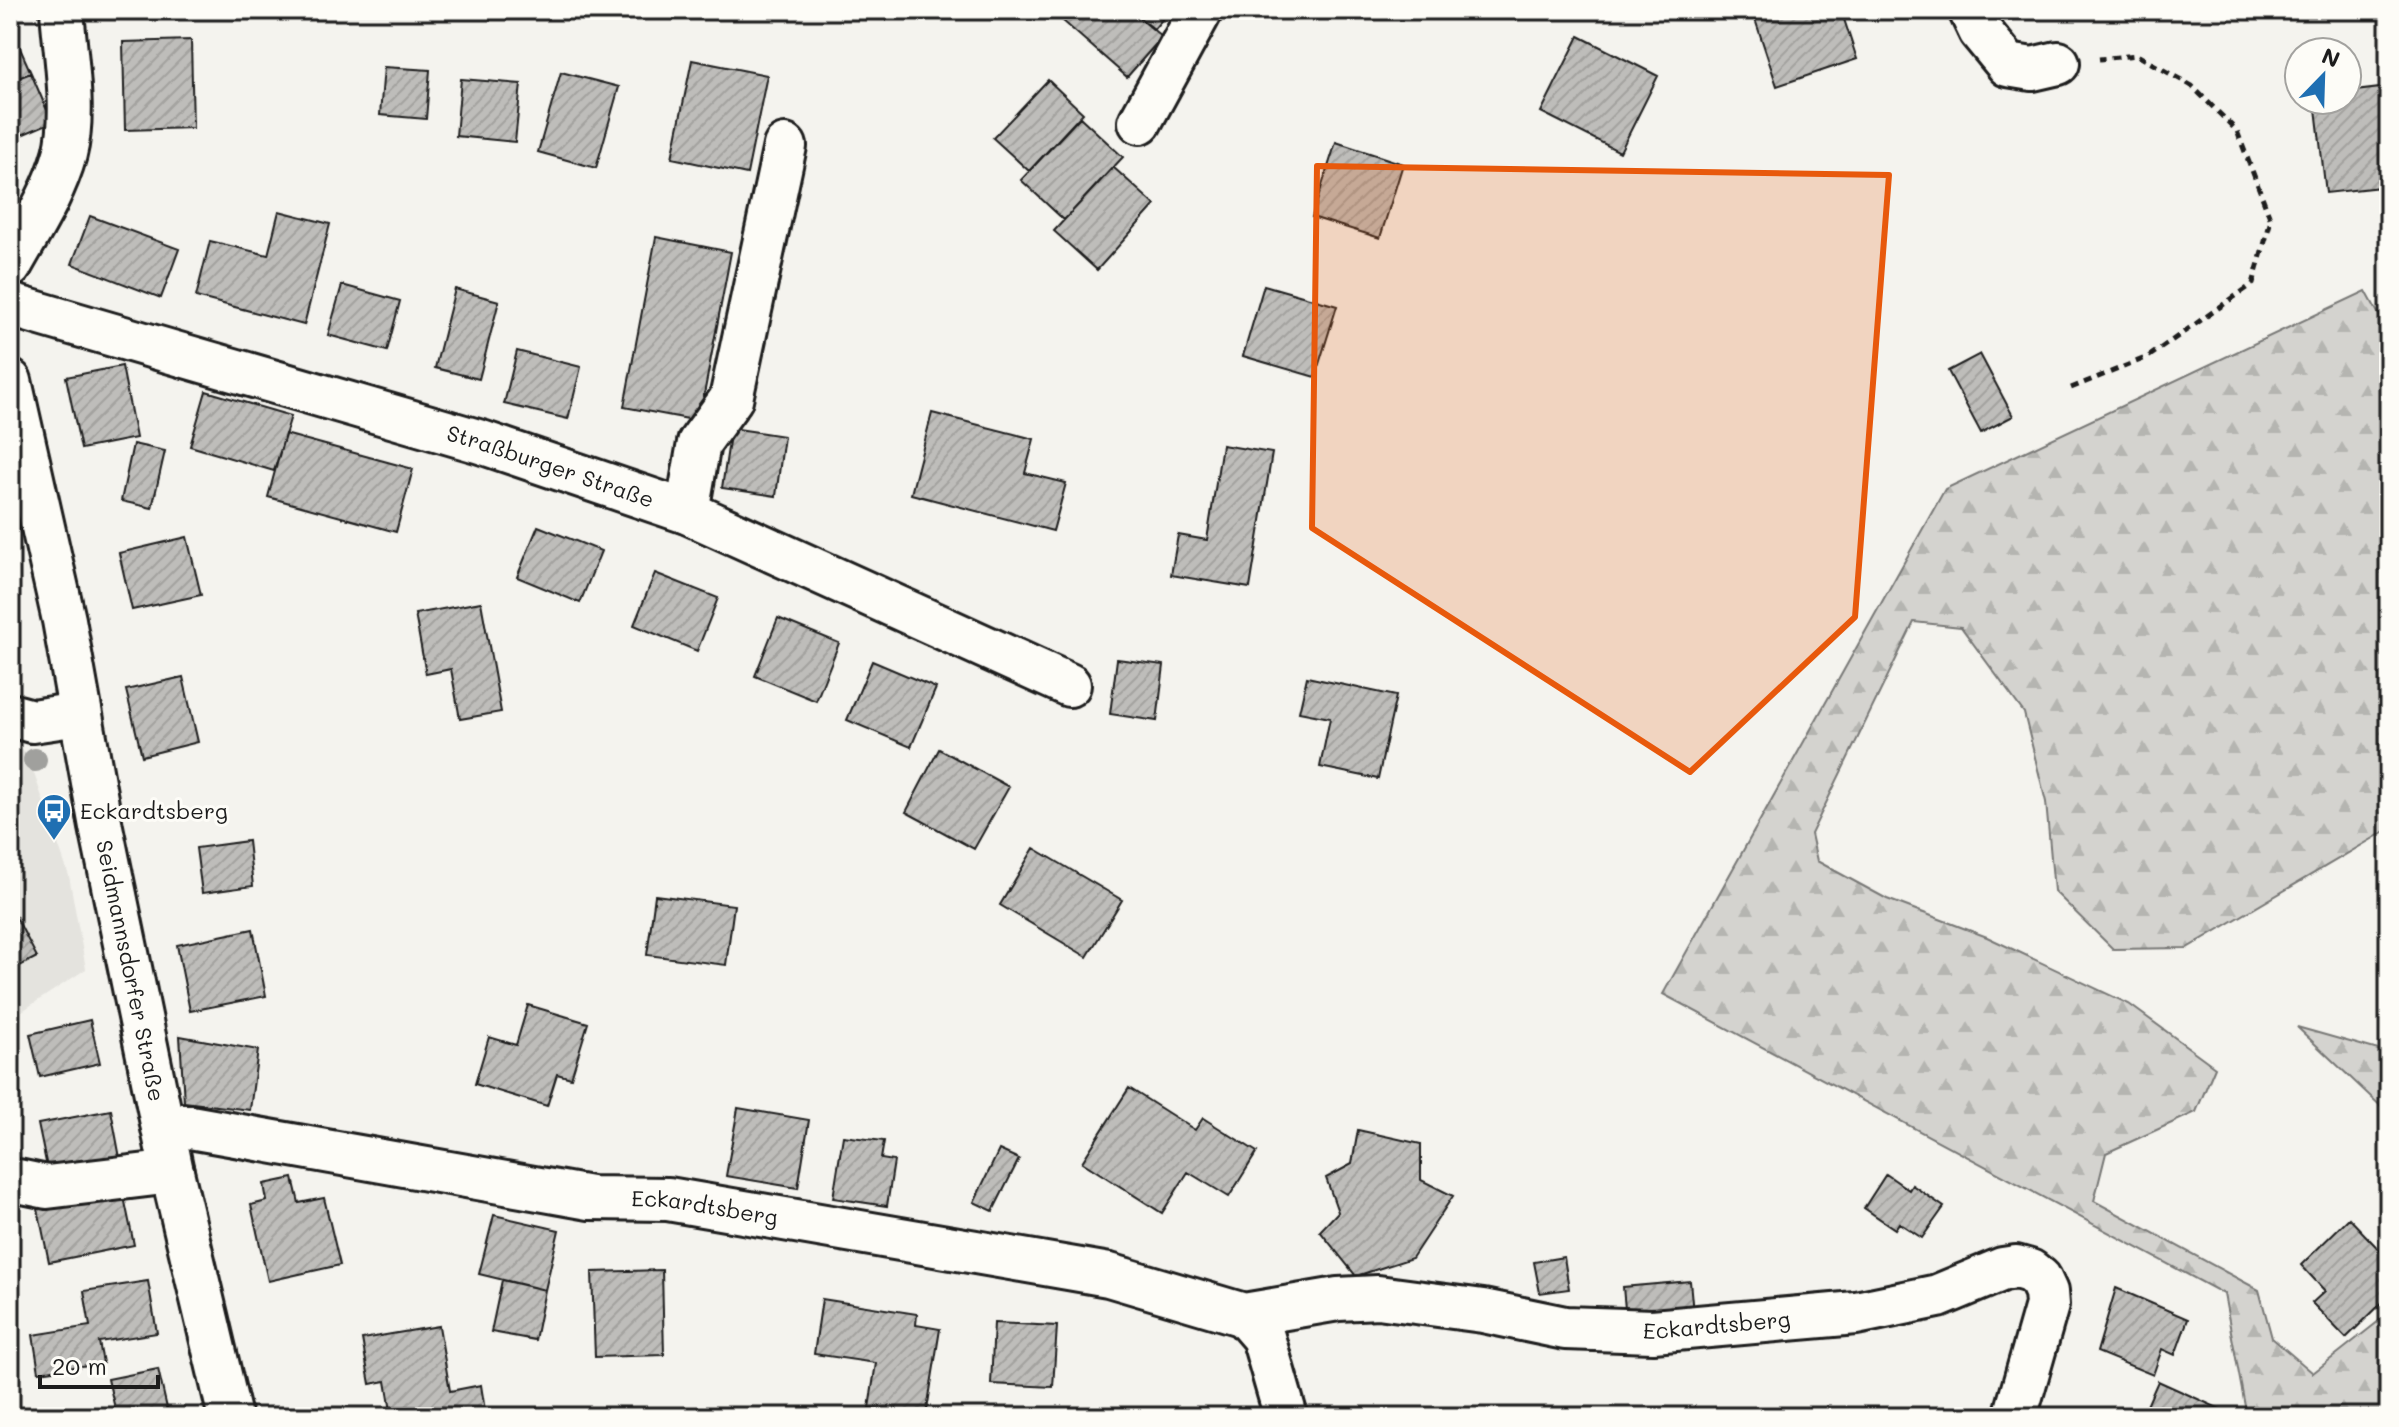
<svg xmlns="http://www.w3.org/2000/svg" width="2399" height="1427" font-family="Mali,sans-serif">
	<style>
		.built { fill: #e4e3de }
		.forest { fill: url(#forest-firs); stroke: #787876; stroke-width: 2 }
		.building { fill: url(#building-hatch); stroke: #1c1c1c; stroke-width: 2 }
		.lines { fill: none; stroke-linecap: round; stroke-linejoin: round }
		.minor-casing { stroke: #1c1c1c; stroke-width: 48 }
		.path { stroke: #1c1c1c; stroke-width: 5; stroke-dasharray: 8 6; stroke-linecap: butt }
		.minor { stroke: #fdfcf7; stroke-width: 42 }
		.tree { fill: #a0a09d }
		.marked { fill: #e8590c; fill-opacity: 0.2; stroke: #e8590c; stroke-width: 6; stroke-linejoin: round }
		.labels { text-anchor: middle; stroke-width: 6; stroke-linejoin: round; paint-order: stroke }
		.street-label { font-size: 22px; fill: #1c1c1c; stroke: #fdfcf7 }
		.poi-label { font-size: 22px; fill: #1c1c1c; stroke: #fdfcf7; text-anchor: start }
	</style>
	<defs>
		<pattern id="forest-firs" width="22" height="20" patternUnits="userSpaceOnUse" patternTransform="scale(2)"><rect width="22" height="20" fill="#d4d3cf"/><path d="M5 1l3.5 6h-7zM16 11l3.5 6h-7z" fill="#b5b5b1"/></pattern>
		<pattern id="building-hatch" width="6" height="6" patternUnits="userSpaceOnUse" patternTransform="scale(2)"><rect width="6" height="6" fill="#bebdba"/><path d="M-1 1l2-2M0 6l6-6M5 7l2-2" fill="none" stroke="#a3a29f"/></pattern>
	</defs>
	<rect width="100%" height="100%" fill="#f4f3ee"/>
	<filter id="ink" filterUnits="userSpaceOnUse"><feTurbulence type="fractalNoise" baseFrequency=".0125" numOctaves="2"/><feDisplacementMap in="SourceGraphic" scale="16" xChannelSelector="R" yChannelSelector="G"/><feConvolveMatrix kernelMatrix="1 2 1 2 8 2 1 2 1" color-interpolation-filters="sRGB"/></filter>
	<g filter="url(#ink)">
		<path class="built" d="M10 742 27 753 69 876 86 969 10 1019Z"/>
		<path class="forest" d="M2366 291 2389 333V829L2187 948 2113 949 2054 891 2046 802 2024 713 1961 627 1914 622 1811 834 1817 861 1887 899 1987 937 2129 1004 2215 1067 2196 1112 2106 1153 2094 1201 2259 1290 2272 1338 2313 1373 2389 1313V1417H2247L2224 1294 1663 994 1945 489Z
			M2297 1027 2389 1053V1114Z"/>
		<path class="building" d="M1072 10H1130L1162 37 1127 77 1063 21Z
			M1130 10H1170L1154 29Z
			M1752 10H1841L1857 59 1777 86Z
			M10 26 31 73 10 81Z
			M1579 36 1658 76 1620 152 1541 112Z
			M191 40 193 128 125 130 123 42Z
			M692 60 767 75 747 174 672 158Z
			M384 67 430 70 426 119 380 115Z
			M561 72 619 87 596 168 538 152Z
			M31 73 52 122 10 140V81Z
			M461 79 521 84 515 142 456 136Z
			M1048 80 1083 113 1029 171 993 138Z
			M2389 87V186L2326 193 2315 100H2347V92Z
			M1080 117 1123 157 1064 220 1021 180Z
			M1336 142 1403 164 1380 238 1312 217Z
			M1113 167 1155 205 1097 270 1054 231Z
			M279 211 330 224 304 325 196 297 210 241 268 255Z
			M90 216 179 249 161 298 72 264Z
			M656 237 731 252 699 421 624 407Z
			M342 285 400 301 387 351 328 335Z
			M1264 285 1337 306 1315 377 1243 356Z
			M455 289 499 301 479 379 435 368Z
			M517 351 581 367 568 419 504 404Z
			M1980 354 2013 416 1981 433 1948 371Z
			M122 366 136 438 81 449 66 377Z
			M206 391 291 416 274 471 190 446Z
			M932 413 1034 439 1025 473 1066 483 1053 531 911 494Z
			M731 428 784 436 776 496 722 488Z
			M285 434 413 469 396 532 268 497Z
			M133 444 165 451 152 508 121 501Z
			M1222 445 1272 453 1250 588 1171 575 1178 535 1207 540Z
			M538 526 601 551 580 603 517 577Z
			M187 537 201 595 132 610 119 553Z
			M655 573 718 598 697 651 634 625Z
			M481 602 501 712 460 719 451 669 426 674 415 614Z
			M778 618 839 643 816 701 755 676Z
			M1117 659 1164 665 1157 721 1110 714Z
			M872 661 936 688 911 747 847 720Z
			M183 677 198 742 142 756 126 690Z
			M1307 677 1396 696 1378 779 1320 767 1330 718 1299 712Z
			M939 749 1009 787 974 849 906 812Z
			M248 841 253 886 202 893 196 848Z
			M1034 848 1122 900 1087 957 1000 905Z
			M655 895 734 905 726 965 647 955Z
			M10 906 37 957 10 971Z
			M253 929 266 996 190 1011 177 945Z
			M528 1005 588 1023 571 1078 557 1074 547 1106 475 1084 489 1037 516 1045Z
			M90 1020 100 1063 40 1077 30 1034Z
			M180 1036 258 1050 250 1110 184 1102Z
			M1129 1088 1195 1130 1203 1118 1257 1152 1229 1197 1188 1172 1162 1213 1082 1162Z
			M738 1108 809 1120 798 1188 726 1176Z
			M111 1110 120 1158 48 1172 38 1124Z
			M1358 1130 1421 1144V1180L1453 1196 1412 1258 1356 1276 1320 1231 1338 1212 1326 1178 1352 1164Z
			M843 1136 884 1141 881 1159 894 1161 887 1206 833 1198Z
			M999 1150 1019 1159 993 1211 974 1202Z
			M1886 1174 1909 1190 1912 1185 1944 1207 1922 1238 1899 1223 1895 1229 1864 1208Z
			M293 1178 299 1203 324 1198 340 1265 268 1281 251 1205 267 1201 264 1184Z
			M123 1192 134 1245 49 1262 38 1209Z
			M494 1215 559 1230 545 1290 479 1274Z
			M2349 1218 2389 1260V1296L2346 1338 2312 1303 2325 1291 2301 1265Z
			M1564 1257 1569 1289 1540 1293 1534 1262Z
			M662 1270 664 1355 595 1357 592 1272Z
			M502 1280 545 1290 535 1340 491 1332Z
			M148 1281 157 1333 99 1342 103 1363 39 1372 33 1335 90 1326 84 1291Z
			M1690 1281 1693 1313 1626 1320 1623 1287Z
			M2116 1288 2188 1319 2175 1355 2162 1349 2153 1375 2097 1352Z
			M822 1299 917 1314 916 1325 940 1329 926 1416 869 1408 876 1363 814 1354Z
			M994 1323 1057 1326 1053 1387 991 1384Z
			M439 1326 450 1391 481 1385 486 1417H392L386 1381 370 1384 362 1339Z
			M158 1369 169 1417H117L108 1379Z
			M2158 1381 2229 1413 2227 1417H2142Z"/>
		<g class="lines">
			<g class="minor-casing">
				<g id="minor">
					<path d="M1970 10 1980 31 2008 65 2032 69 2058 63"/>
					<path d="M1140 122 1201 10"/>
					<path d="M10 266C30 230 54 194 65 154 76 112 65 54 62 10"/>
					<path id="s1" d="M10 305 481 442 687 512 1069 685"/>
					<path id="s2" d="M10 381 64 620 101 827 172 1172 230 1417"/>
					<path d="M687 512 699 443 731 399 785 146"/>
					<path d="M10 715 32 721 79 714"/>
					<path id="s3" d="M162 1122 590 1198 668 1199 1109 1275 1244 1315 1338 1299 1378 1297 1483 1311 1565 1328 1653 1331 1856 1313 1938 1296 2003 1269 2016 1267 2030 1271 2040 1279 2046 1292 2047 1305 2015 1417"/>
					<path d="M10 1182 18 1181 47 1187 172 1172"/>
					<path d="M1244 1315 1263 1337 1286 1417"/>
				</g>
			</g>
			<path class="path" d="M2071 388 2148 357 2253 284 2271 220 2237 131 2192 86 2137 55 2099 59"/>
			<use href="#minor" class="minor"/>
		</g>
		<circle class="tree" cx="35" cy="760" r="12"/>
	</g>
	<path class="marked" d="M1317 166 1889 175 1855 617 1690 772 1312 528Z"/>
	<defs>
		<g id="bus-pin" transform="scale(1.8)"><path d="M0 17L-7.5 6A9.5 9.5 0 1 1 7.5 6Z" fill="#1f6fb2" stroke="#fdfcf7"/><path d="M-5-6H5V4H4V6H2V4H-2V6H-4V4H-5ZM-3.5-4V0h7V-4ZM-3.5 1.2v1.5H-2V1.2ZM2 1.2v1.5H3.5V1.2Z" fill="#fff"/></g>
	</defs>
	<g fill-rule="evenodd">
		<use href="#bus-pin" x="54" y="811"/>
	</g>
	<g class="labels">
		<g class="street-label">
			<text dy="8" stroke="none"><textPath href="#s1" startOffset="564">Straßburger Straße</textPath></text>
			<text dy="8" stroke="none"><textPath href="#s2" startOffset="602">Seidmannsdorfer Straße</textPath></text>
			<text dy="8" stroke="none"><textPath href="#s3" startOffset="550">Eckardtsberg</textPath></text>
			<text dy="8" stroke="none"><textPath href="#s3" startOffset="1578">Eckardtsberg</textPath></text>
		</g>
		<g class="poi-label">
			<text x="80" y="819">Eckardtsberg</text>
		</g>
	</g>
	<rect width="2399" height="1427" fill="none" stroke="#fdfcf7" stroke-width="40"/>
	<rect x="20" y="20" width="2359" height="1387" fill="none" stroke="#1c1c1c" stroke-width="3" filter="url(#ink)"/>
	<g transform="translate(2323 76) rotate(23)"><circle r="38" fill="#fdfcf7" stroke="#a3a29f" stroke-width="2"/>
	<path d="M0-6L14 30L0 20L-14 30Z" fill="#1f6fb2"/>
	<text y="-12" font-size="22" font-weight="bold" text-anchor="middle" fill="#1c1c1c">N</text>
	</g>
	<path d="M40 1375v12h118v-12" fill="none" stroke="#1c1c1c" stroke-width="4"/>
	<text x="52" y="1375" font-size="24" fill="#1c1c1c" stroke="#fdfcf7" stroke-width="6" paint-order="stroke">20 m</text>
</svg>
